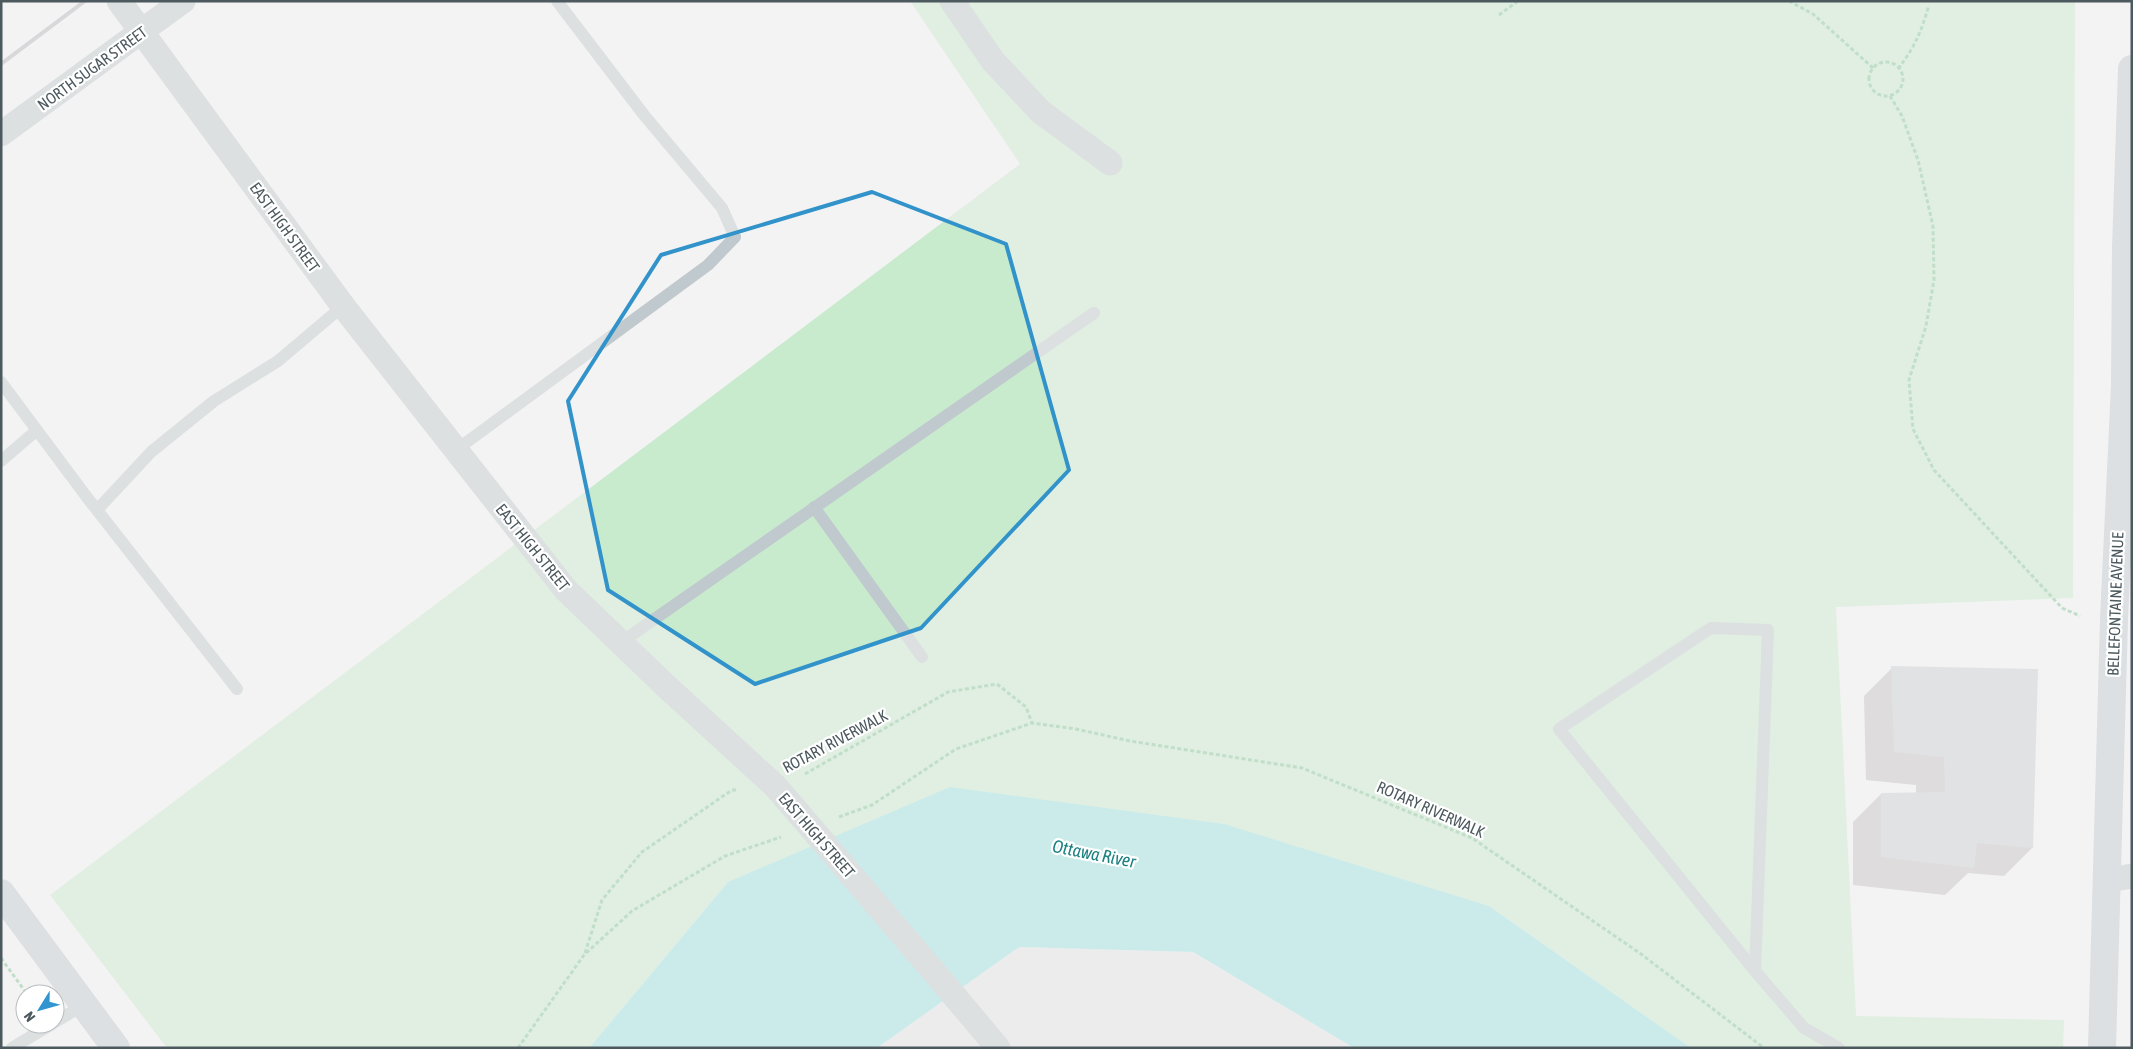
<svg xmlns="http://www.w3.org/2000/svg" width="2133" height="1049" font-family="'Asap Condensed',sans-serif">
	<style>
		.education { fill: #e5e4e4 }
		.green { fill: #c8ebce }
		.water { fill: #9ae2e3 }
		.shadow { fill: #0003 }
		.building { fill: #cacfd1 }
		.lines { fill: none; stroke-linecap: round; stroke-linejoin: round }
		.path { stroke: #83c698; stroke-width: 3; stroke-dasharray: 4 2.5; stroke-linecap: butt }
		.lane { stroke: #c0c9cd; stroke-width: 12 }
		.street { stroke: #c0c9cd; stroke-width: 25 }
		.secondary { stroke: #bec9ce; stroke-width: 28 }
		.rail { stroke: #b5b9bc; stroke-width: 4 }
		.street-bridge { stroke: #c0c9cd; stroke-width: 25 }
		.marked { fill: none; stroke: #3293ca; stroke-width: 4; stroke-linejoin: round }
		.labels { text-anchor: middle; stroke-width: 4.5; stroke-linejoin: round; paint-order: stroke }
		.street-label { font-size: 16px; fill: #4c595e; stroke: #fff }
		.water-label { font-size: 18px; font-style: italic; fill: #1c8182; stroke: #fff }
	</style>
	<rect width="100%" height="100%" fill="#f4f3f3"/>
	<path class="education" d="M1019 947 1193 952 1354 1048H877Z"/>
	<path class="green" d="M910 1H2075L2073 598 1836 607 1856 1016 2064 1020 2063 1048H1691L1489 906 728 882 589 1048H167L50 895 1020 164Z"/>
	<path class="water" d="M950 787 1224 824 1489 906 1691 1048H1354L1193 952 1019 947 877 1048H589L728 882Z"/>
	<path class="shadow" d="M1892 668 2032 848 2004 876 1968 873 1945 895 1853 885V822L1881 794H1916V785L1866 780 1864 696Z"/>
	<path class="building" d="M1891 666 2038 669 2033 848 1977 843 1974 868 1881 857V793L1945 792 1944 757 1894 752Z"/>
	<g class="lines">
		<path class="path" d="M1789 1 1813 14 1873 68
			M1499 15 1518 1
			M1869 79a17 17 0 1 1 34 0a17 17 0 1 1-34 0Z
			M1898 69C1916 45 1921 32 1929 5
			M1890 96 1902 116 1918 160 1933 226 1934 280 1926 326 1909 380 1913 429 1934 470 2062 608 2080 616
			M805 774 948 692 997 684 1026 707 1032 723
			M839 817 872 805 956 749 1032 723 1076 729 1130 741 1302 768 1472 838 1641 954 1764 1048
			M585 953 602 900 642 852 732 790H736
			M1 958 27 994
			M518 1048 584 955 632 911 725 856 781 837"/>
		<path class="lane" d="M1 382 86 496 237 689
			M456 450 708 265 735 237 722 208 644 115 557 1
			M1 461 37 430
			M814 507 922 657
			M97 510 151 452 214 401 278 361 343 306
			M620 643 1094 313
			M1755 971 1768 630 1711 628 1559 729 1755 971 1804 1028 1839 1048
			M55 1022 84 1005
			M12 1048 52 1024"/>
		<path class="street" d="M119 1 343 306 566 590 667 687 775 786 801 816
			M952 1 993 61 1041 112 1110 163
			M1 134 183 1
			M2108 880 2132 876
			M946 986 998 1048"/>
		<path class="secondary" d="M1 893 116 1048
			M2102 1048 2114 619 2125 386 2126 248 2132 69"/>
		<path class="rail" d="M1 64 85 1"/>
		<path class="street-bridge" d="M801 816 946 986"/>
	</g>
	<path d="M0 0H2133V1049H0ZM872 192 1006 244 1069 470 921 628 755 684 608 590 568 401 661 255Z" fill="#f4f3f3" fill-opacity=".55" fill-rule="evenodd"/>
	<path class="marked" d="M872 192 1006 244 1069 470 921 628 755 684 608 590 568 401 661 255Z"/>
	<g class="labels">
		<g class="street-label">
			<text transform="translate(92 68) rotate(-36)" y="6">NORTH SUGAR STREET</text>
			<text transform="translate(285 227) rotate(54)" y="6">EAST HIGH STREET</text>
			<text transform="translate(533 547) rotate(51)" y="6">EAST HIGH STREET</text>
			<text transform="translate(2115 604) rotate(-88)" y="6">BELLEFONTAINE AVENUE</text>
			<text transform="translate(835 741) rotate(-28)" y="6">ROTARY RIVERWALK</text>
			<text transform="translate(1431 809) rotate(24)" y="6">ROTARY RIVERWALK</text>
			<text transform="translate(817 835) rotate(49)" y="6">EAST HIGH STREET</text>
		</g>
		<g class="water-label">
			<text transform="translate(1094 854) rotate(11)" y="6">Ottawa River</text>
		</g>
	</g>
	<rect width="2133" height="1049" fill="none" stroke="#4c595e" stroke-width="5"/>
	<g transform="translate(40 1009) rotate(233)"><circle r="24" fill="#ffffff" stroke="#b7bdbf"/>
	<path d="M0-4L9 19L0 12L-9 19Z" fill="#3196d0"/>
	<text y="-8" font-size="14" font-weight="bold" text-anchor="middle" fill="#4c595e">N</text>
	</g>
</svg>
